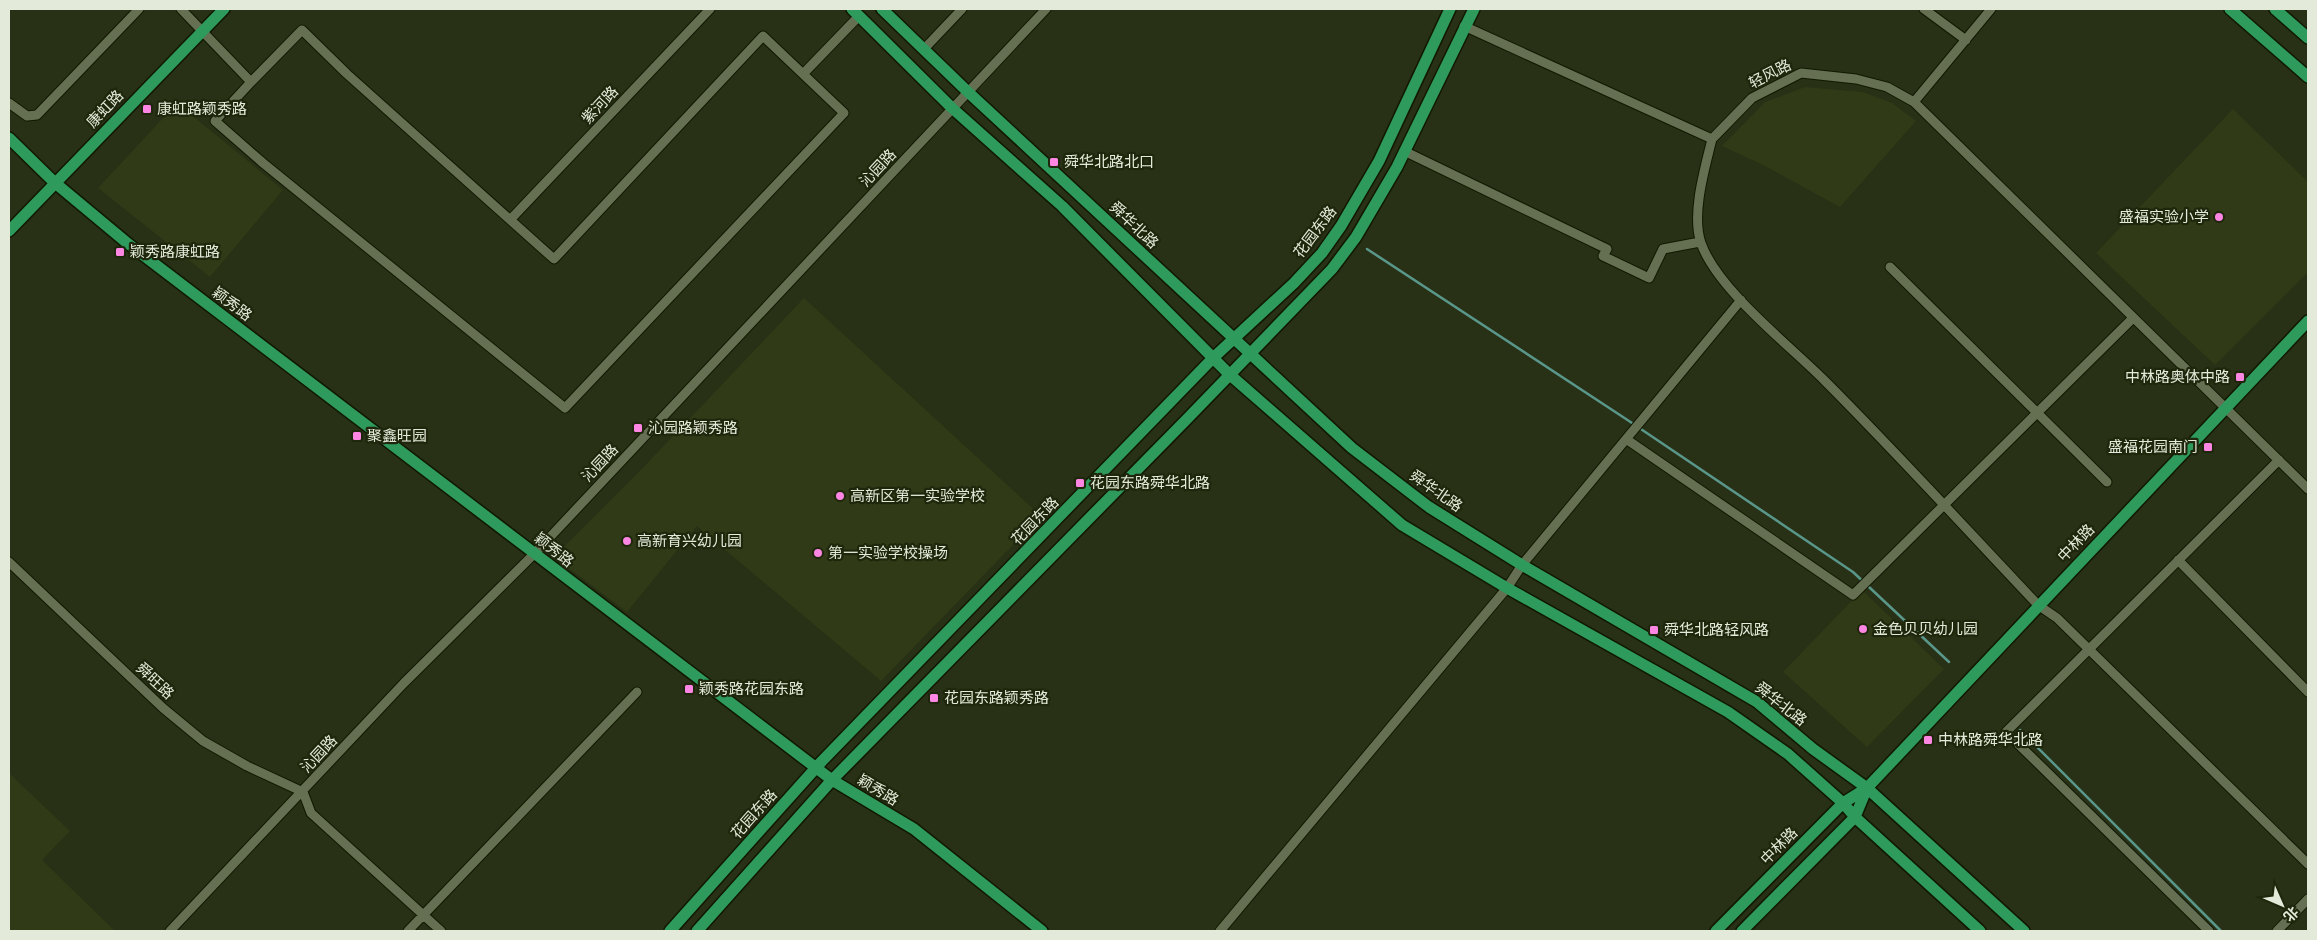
<svg xmlns="http://www.w3.org/2000/svg" width="2317" height="940" font-family="'Noto Sans','Noto Sans SC',sans-serif">
	<style>
		.built { fill: #303a17 }
		.lines { fill: none; stroke-linecap: round; stroke-linejoin: round }
		.stream { stroke: #5a978b; stroke-width: 2.5 }
		.minor-casing { stroke: #111800; stroke-width: 11 }
		.major-casing { stroke: #111800; stroke-width: 14 }
		.minor { stroke: #656f52; stroke-width: 9 }
		.major { stroke: #2e9a5c; stroke-width: 11 }
		.poi-dot { fill: #fd86e2; stroke: #1e260b; stroke-width: 2 }
		.labels { text-anchor: middle; stroke-width: 4.5; stroke-linejoin: round; paint-order: stroke }
		.street-label { font-size: 15px; fill: #e4ead9; stroke: #1e260b }
		.poi-label { font-size: 15px; fill: #e4ead9; stroke: #1e260b; text-anchor: start }
	</style>
	<rect width="100%" height="100%" fill="#283015"/>
	<path class="built" d="M1805 87 1863 92 1892 103 1916 121 1840 207 1763 165 1722 146 1765 102Z
		M177 103 283 190 210 277 98 188Z
		M2233 109 2308 182V272L2215 365 2096 253Z
		M804 298 1041 516 881 681 697 526 627 612 554 557 636 475Z
		M1862 590 1944 669 1867 747 1783 672Z
		M9 773 70 831 42 860 115 931H9Z"/>
	<g class="lines">
		<path class="stream" d="M1367 249 1626 419 1853 572 1949 662
			M2020 730 2221 931"/>
		<g class="minor-casing">
			<path id="minor" d="M181 9 251 82 302 30 347 74 554 259 763 36 803 74 859 16
				M1924 9 1966 40
				M1464 26 1712 139 1752 98 1801 73 1856 79 1887 87 1914 102 1991 9
				M924 49 962 9
				M251 82 215 121 263 163 565 408 844 113 803 74
				M1914 102 2308 489
				M9 103 27 116 37 115 139 9
				M1712 139C1705 168 1691 214 1701 243 1717 289 1788 344 1824 380 1897 453 1967 530 2038 605L2057 618 2308 864
				M1404 151 1607 249 1603 256 1649 278 1663 249 1700 242
				M511 219 710 9
				M1890 267 2107 482
				M1626 439 1853 595 2133 318
				M2178 560 2308 692
				M9 562 163 708 203 741 247 766 303 792
				M303 792 311 813 441 931
				M170 931 404 683 536 552 1046 9
				M408 931 637 692
				M1220 931 1507 588 1522 565 1741 300
				M2209 931 2006 732 2279 460
				M2277 931 2308 899"/>
		</g>
		<g class="major-casing">
			<path id="major" d="M852 9 952 108 1062 206 1229 374 1402 525 1507 588 1728 712 1788 754 1843 803 1855 817 1980 931
				M882 9 968 92 1352 448 1429 507 1522 565 1757 702 1813 749 1867 788 2024 931
				M2230 9 2308 77
				M2275 9 2308 38
				M9 138 54 182 126 242 832 780 914 829 1042 931
				M9 231 224 9
				M670 931 822 761 1213 358 1294 283 1322 253 1341 226 1379 161 1450 9
				M697 931 832 780 1186 420 1332 269 1356 237 1397 167 1474 9
				M1716 931 1843 803 1867 788 2308 321
				M1742 931 1855 817 1867 788"/>
		</g>
		<use href="#minor" class="minor"/>
		<use href="#major" class="major"/>
	</g>
	<g class="poi-dot">
		<rect x="142" y="104" width="10" height="10" rx="2.5"/>
		<rect x="1049" y="157" width="10" height="10" rx="2.5"/>
		<circle cx="2219" cy="217" r="5"/>
		<rect x="115" y="247" width="10" height="10" rx="2.5"/>
		<rect x="2235" y="372" width="10" height="10" rx="2.5"/>
		<rect x="633" y="423" width="10" height="10" rx="2.5"/>
		<rect x="352" y="431" width="10" height="10" rx="2.5"/>
		<rect x="2203" y="442" width="10" height="10" rx="2.5"/>
		<rect x="1075" y="478" width="10" height="10" rx="2.5"/>
		<circle cx="840" cy="496" r="5"/>
		<circle cx="627" cy="541" r="5"/>
		<circle cx="818" cy="553" r="5"/>
		<circle cx="1863" cy="629" r="5"/>
		<rect x="1649" y="625" width="10" height="10" rx="2.5"/>
		<rect x="684" y="684" width="10" height="10" rx="2.5"/>
		<rect x="929" y="693" width="10" height="10" rx="2.5"/>
		<rect x="1923" y="735" width="10" height="10" rx="2.5"/>
	</g>
	<g class="labels">
		<g class="street-label">
			<text transform="translate(1770 74) rotate(-27)" y="5">轻风路</text>
			<text transform="translate(600 105) rotate(-47)" y="5">紫河路</text>
			<text transform="translate(105 109) rotate(-46)" y="5">康虹路</text>
			<text transform="translate(878 168) rotate(-47)" y="5">沁园路</text>
			<text transform="translate(1134 225) rotate(43)" y="5">舜华北路</text>
			<text transform="translate(1315 232) rotate(-53)" y="5">花园东路</text>
			<text transform="translate(232 304) rotate(37)" y="5">颖秀路</text>
			<text transform="translate(600 463) rotate(-47)" y="5">沁园路</text>
			<text transform="translate(1436 491) rotate(35)" y="5">舜华北路</text>
			<text transform="translate(1035 521) rotate(-46)" y="5">花园东路</text>
			<text transform="translate(2076 543) rotate(-46)" y="5">中林路</text>
			<text transform="translate(554 550) rotate(38)" y="5">颖秀路</text>
			<text transform="translate(155 681) rotate(43)" y="5">舜旺路</text>
			<text transform="translate(1781 704) rotate(38)" y="5">舜华北路</text>
			<text transform="translate(319 754) rotate(-47)" y="5">沁园路</text>
			<text transform="translate(878 790) rotate(31)" y="5">颖秀路</text>
			<text transform="translate(754 814) rotate(-48)" y="5">花园东路</text>
			<text transform="translate(1779 846) rotate(-45)" y="5">中林路</text>
		</g>
		<g class="poi-label">
			<text x="157" y="114">康虹路颖秀路</text>
			<text x="1064" y="167">舜华北路北口</text>
			<text x="2209" y="222" text-anchor="end">盛福实验小学</text>
			<text x="130" y="257">颖秀路康虹路</text>
			<text x="2230" y="382" text-anchor="end">中林路奥体中路</text>
			<text x="648" y="433">沁园路颖秀路</text>
			<text x="367" y="441">聚鑫旺园</text>
			<text x="2198" y="452" text-anchor="end">盛福花园南门</text>
			<text x="1090" y="488">花园东路舜华北路</text>
			<text x="850" y="501">高新区第一实验学校</text>
			<text x="637" y="546">高新育兴幼儿园</text>
			<text x="828" y="558">第一实验学校操场</text>
			<text x="1873" y="634">金色贝贝幼儿园</text>
			<text x="1664" y="635">舜华北路轻风路</text>
			<text x="699" y="694">颖秀路花园东路</text>
			<text x="944" y="703">花园东路颖秀路</text>
			<text x="1938" y="745">中林路舜华北路</text>
		</g>
	</g>
	<rect width="2317" height="940" fill="none" stroke="#e4ead9" stroke-width="20"/>
	<g transform="translate(2282 905) rotate(135)" stroke="#1e260b" stroke-width="4" paint-order="stroke">
	<path d="M0-4L9 19L0 12L-9 19Z" fill="#e4ead9"/>
	<text y="-8" font-size="14" font-weight="bold" text-anchor="middle" fill="#e4ead9">北</text>
	</g>
</svg>
